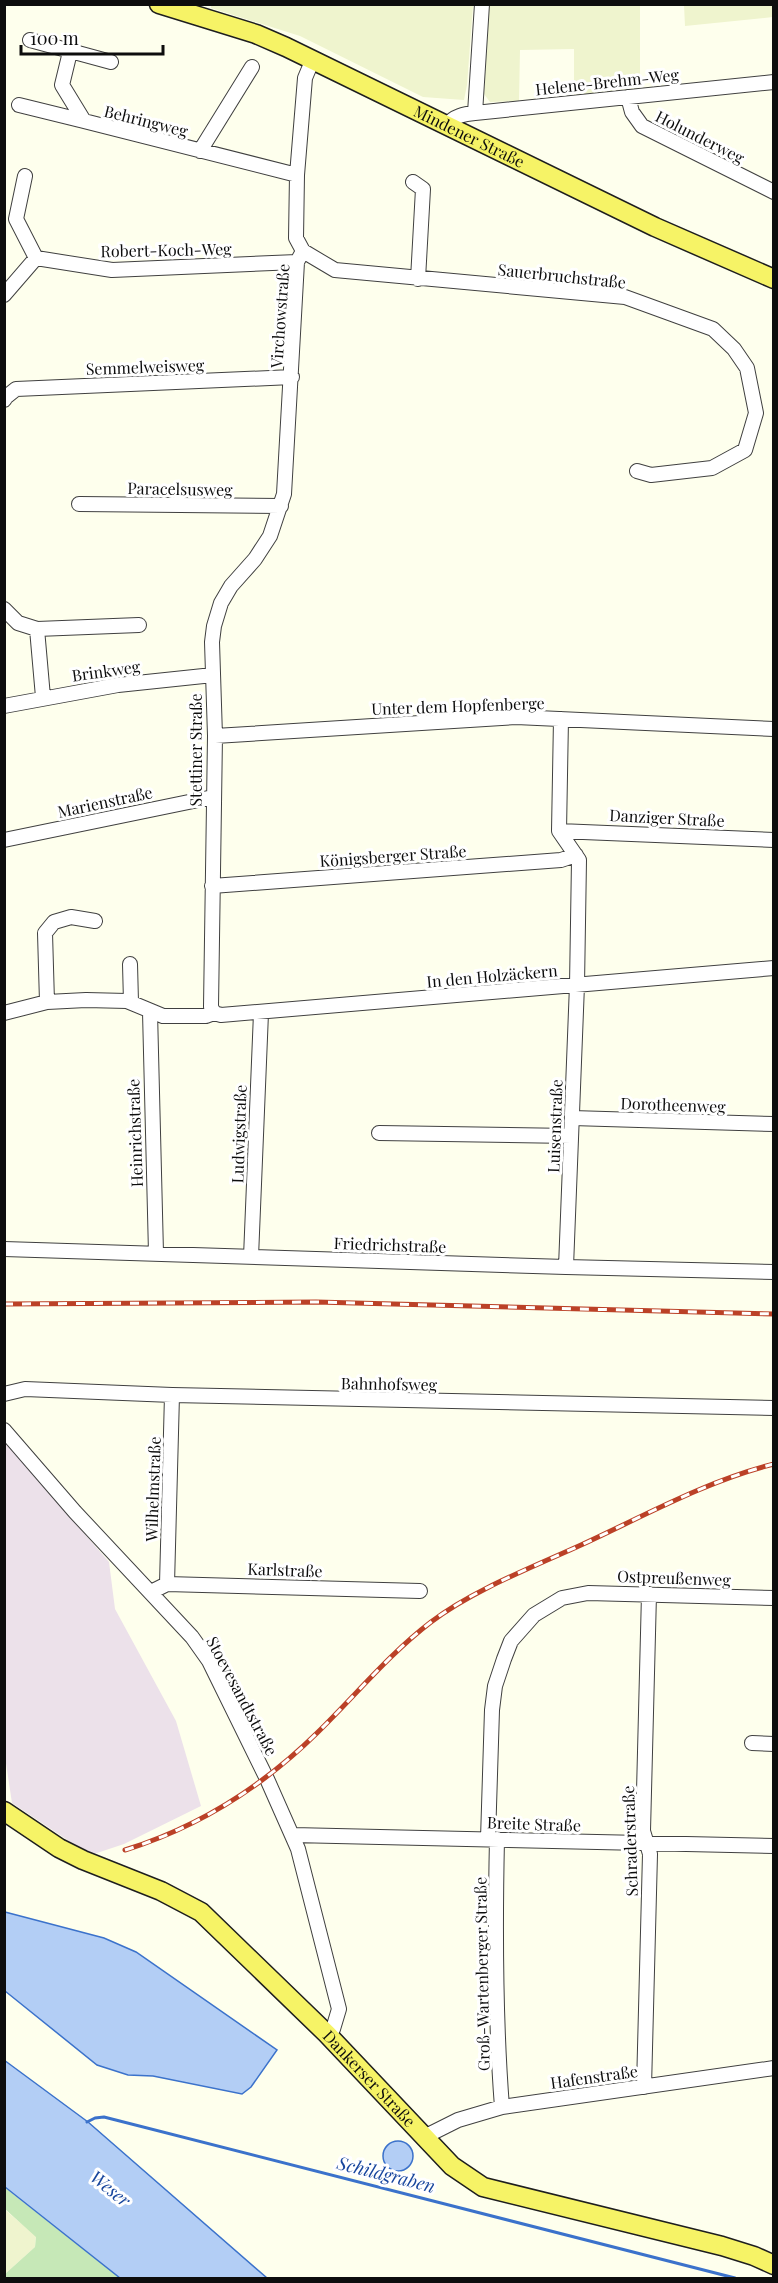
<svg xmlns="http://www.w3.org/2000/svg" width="778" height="2283" font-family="'Playfair Display',serif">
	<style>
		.industrial { fill: #ece1ea }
		.farmland { fill: #eff4ce }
		.green { fill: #c6e8b7 }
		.water { fill: #b3cef5; stroke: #3b72cb; stroke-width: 1.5 }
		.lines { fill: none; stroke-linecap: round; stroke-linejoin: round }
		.stream { stroke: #3b72cb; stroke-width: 3 }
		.minor-casing { stroke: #404040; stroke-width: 16 }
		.major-casing { stroke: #1e1e1e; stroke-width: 21 }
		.minor { stroke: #fff; stroke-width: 14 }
		.major { stroke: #f6f366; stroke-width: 18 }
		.rail-casing { stroke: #bb4127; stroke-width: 5 }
		.rail { stroke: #fff; stroke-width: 3; stroke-dasharray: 9; stroke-linecap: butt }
		.labels { text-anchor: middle; stroke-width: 6; stroke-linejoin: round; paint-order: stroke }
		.street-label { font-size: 16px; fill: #0d0d0d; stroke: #fff }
		.water-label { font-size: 18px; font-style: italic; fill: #18469d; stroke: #fff }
	</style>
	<rect width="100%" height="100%" fill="#feffed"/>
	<path class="industrial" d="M4 1441 109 1562 115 1609 176 1721 201 1806 124 1844 94 1854 72 1843 12 1803 4 1750Z"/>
	<path class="farmland" d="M211 4 473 5 467 85 464 100 423 97 300 36 211 8Z
		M489 5H640V89L574 97V49L520 50 519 101 490 102 484 94Z
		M684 5H773V17L685 26Z
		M4 2209 36 2236 35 2247 5 2274Z"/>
	<path class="green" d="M4 2187 120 2278H5V2274L35 2247 36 2237 5 2209Z"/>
	<path class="water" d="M5 1912 104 1938 136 1952 277 2050 251 2087 242 2094 153 2076 128 2075 97 2065 5 1991Z
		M4 2060 88 2122 267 2278H120L5 2187Z
		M383 2156a15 15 0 1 1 30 0a15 15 0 1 1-30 0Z"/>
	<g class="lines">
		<path class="stream" d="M87 2122 95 2118 104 2117 735 2278"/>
		<g class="minor-casing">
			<path id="minor" d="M30 40 111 62
				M70 52 62 85 84 121 297 175
				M628 97 632 112 642 126 774 192
				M19 105 84 121
				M475 113 482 4
				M447 125C454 116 464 114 475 113L774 82
				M200 151 252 67
				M25 176 16 219 36 258
				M413 182 423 189 418 279
				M303 251 335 270 625 297 713 329 734 349 747 368 756 413 745 450 712 468 651 475 637 471
				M4 295 36 258 112 270 297 262
				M4 400 6 397 16 389 292 377
				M79 504 281 506
				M4 609 18 623 37 629 43 697
				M37 629 139 625
				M4 706 118 685 213 675
				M561 719 559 831 579 860 577 985 566 1267
				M215 736 516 717 774 729
				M559 831 774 840
				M4 840 213 797
				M212 886 561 860 576 855
				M130 964 131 1002
				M47 1002 45 933 54 922 71 917 95 921
				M150 1012 156 1253
				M4 1013 47 1002 86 1000 127 1001 163 1016H206L214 1013 221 1015 774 968
				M214 1013 211 1007 215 736 212 642 214 626 221 603 231 586 255 559 270 536 284 494 297 262 303 251 296 238 297 175 305 78 313 59
				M572 1118 774 1124
				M379 1133 571 1136
				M4 1249 566 1267 774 1272
				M251 1257 261 1013
				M4 1394 25 1389 172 1395 774 1408
				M4 1430 75 1512 192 1637 209 1661 267 1779 298 1849 339 2009 333 2029 327 2034
				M167 1584 172 1395
				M151 1592 167 1584 420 1591
				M752 1743 774 1744
				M293 1835 774 1846
				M488 1839 492 1710 495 1686 504 1659 511 1641 534 1615 562 1598 588 1593 774 1598
				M497 1839C495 1929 495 2018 502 2107
				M644 2087 650 1854 643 1831 649 1594
				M424 2137 458 2120 502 2107 774 2068"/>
		</g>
		<g class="major-casing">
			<g id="major">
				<path id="s1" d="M159 4 256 34 286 47 655 227 774 279"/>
				<path id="s2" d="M4 1811 59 1848 83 1860 161 1891 201 1912 327 2034 452 2166 483 2187 722 2246 754 2256 774 2265"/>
			</g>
		</g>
		<use href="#minor" class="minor"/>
		<use href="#major" class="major"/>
		<g class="rail-casing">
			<path id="rail" d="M4 1304 316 1302 774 1314
				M125 1850C199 1827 262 1787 317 1733 355 1696 389 1654 431 1622 473 1590 533 1567 581 1545 644 1516 706 1481 774 1464"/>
		</g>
		<use href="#rail" class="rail"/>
	</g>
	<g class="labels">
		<g class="street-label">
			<text transform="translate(607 82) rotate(-6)" y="6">Helene-Brehm-Weg</text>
			<text transform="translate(146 121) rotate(14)" y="6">Behringweg</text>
			<text dy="6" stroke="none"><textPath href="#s1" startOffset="338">Mindener Straße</textPath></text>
			<text transform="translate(700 137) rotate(27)" y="6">Holunderweg</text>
			<text transform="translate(166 250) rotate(-1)" y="6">Robert-Koch-Weg</text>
			<text transform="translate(562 276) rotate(6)" y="6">Sauerbruchstraße</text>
			<text transform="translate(280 316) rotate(-86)" y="6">Virchowstraße</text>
			<text transform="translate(145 367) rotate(-2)" y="6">Semmelweisweg</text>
			<text transform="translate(180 489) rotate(1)" y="6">Paracelsusweg</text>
			<text transform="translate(106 671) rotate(-8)" y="6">Brinkweg</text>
			<text transform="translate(458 706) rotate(-2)" y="6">Unter dem Hopfenberge</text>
			<text transform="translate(196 750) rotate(-90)" y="6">Stettiner Straße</text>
			<text transform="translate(105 802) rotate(-12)" y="6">Marienstraße</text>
			<text transform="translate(667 818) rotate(3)" y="6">Danziger Straße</text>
			<text transform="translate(393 856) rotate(-4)" y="6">Königsberger Straße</text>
			<text transform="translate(492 976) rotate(-5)" y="6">In den Holzäckern</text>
			<text transform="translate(673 1105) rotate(2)" y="6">Dorotheenweg</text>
			<text transform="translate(555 1126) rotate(-88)" y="6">Luisenstraße</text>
			<text transform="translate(135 1133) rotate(-92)" y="6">Heinrichstraße</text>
			<text transform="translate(239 1134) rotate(-88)" y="6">Ludwigstraße</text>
			<text transform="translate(390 1245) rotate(2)" y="6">Friedrichstraße</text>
			<text transform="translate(389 1384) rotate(1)" y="6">Bahnhofsweg</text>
			<text transform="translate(153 1489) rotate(-88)" y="6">Wilhelmstraße</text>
			<text transform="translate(285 1570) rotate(2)" y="6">Karlstraße</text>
			<text transform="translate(674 1578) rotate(2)" y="6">Ostpreußenweg</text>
			<text transform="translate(242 1696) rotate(62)" y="6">Stoevesandtstraße</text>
			<text transform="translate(534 1824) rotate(2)" y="6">Breite Straße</text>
			<text transform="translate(630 1841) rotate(-92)" y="6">Schraderstraße</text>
			<text transform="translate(482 1974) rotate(-91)" y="6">Groß-Wartenberger Straße</text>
			<text transform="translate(594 2077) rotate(-8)" y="6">Hafenstraße</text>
			<text dy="6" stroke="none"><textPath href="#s2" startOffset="459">Dankerser Straße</textPath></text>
		</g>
		<g class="water-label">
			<text transform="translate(386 2175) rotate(14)" y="6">Schildgraben</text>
			<text transform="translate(110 2189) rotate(39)" y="6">Weser</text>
		</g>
	</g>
	<rect width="778" height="2283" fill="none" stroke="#0d0d0d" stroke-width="12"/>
	<path d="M21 45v9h142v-9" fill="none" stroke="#0d0d0d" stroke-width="3"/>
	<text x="30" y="45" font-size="18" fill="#0d0d0d" stroke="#ffffff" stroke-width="4.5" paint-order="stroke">100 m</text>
</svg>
